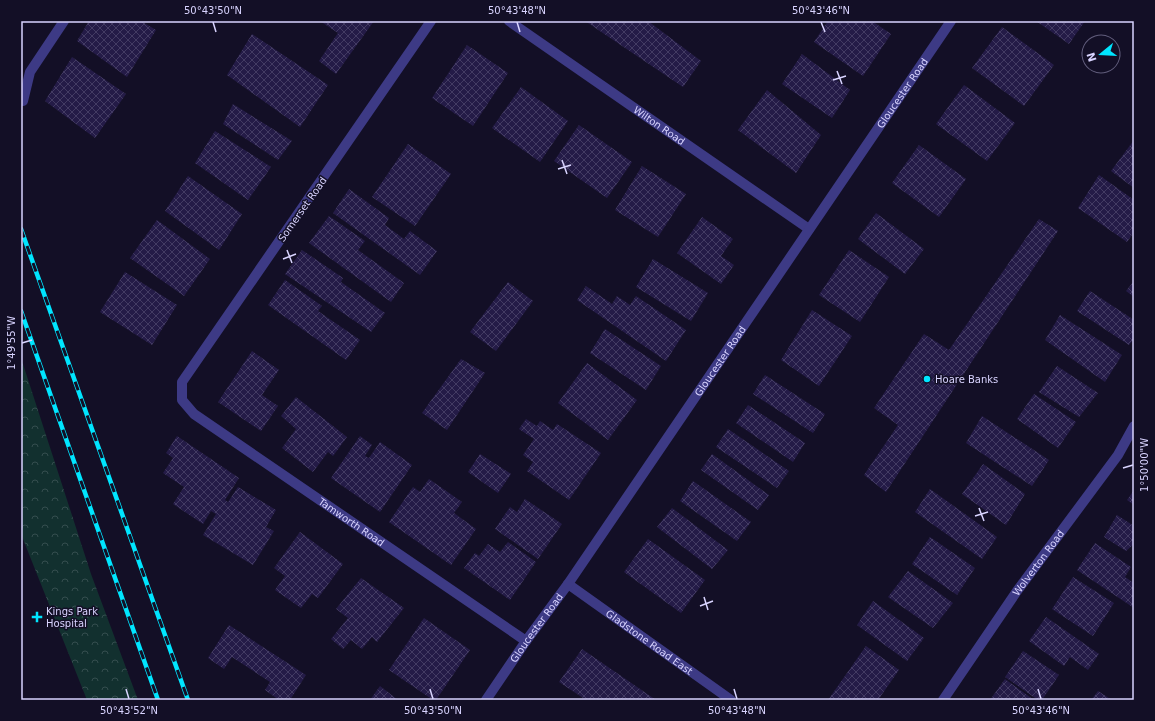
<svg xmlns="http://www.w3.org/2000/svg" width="1155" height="721" font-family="'DejaVu Sans',sans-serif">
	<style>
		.forest { fill: url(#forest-crowns) }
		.building { fill: url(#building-cross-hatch) }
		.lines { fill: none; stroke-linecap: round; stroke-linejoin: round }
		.minor { stroke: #3d3a85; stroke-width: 10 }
		.rail-casing { stroke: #00e5ff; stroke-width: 4.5 }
		.rail { stroke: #130f26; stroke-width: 3; stroke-dasharray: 9; stroke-linecap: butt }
		.ticks { fill: none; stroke: #d9d4ff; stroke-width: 1.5 }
		.poi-dot { fill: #00e5ff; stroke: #130f26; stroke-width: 1.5 }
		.labels { text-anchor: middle; stroke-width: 3; stroke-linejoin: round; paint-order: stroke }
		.street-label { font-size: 10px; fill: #d9d4ff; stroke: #130f26 }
		.poi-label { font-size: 10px; fill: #d9d4ff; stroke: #130f26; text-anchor: start }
		.neatline { fill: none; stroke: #d9d4ff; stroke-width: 1.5 }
		.ticks-label { font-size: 10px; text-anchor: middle; fill: #d9d4ff }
	</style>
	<defs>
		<pattern id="forest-crowns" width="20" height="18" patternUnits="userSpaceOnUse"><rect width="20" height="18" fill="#12302f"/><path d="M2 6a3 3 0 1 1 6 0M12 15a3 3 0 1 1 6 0" fill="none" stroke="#344d4e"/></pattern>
		<pattern id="building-cross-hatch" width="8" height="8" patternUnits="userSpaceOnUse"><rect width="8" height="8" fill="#241b47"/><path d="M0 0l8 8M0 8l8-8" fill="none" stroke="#433b63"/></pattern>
	</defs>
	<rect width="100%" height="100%" fill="#130f26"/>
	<path class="forest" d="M21 358 91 574 138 700H87L21 534Z"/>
	<path class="building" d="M89 21H141L156 30 127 77 77 41Z
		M320 21H374L336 74 319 61 338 33Z
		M585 21H648L701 61 683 87Z
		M828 21H872L891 34 863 76 814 42Z
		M1036 21H1085L1069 44Z
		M1002 27 1054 65 1024 106 972 68Z
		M252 34 328 85 300 127 227 75Z
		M467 45 508 73 473 126 432 98Z
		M802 54 850 90 832 118 782 84Z
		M72 57 126 94 95 138 45 101Z
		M964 85 1015 123 987 161 936 124Z
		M521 87 568 121 540 162 492 128Z
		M767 90 821 135 796 173 738 130Z
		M233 104 292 141 278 160 223 124Z
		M579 125 632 162 607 198 554 161Z
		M215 131 271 167 248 200 195 163Z
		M1134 140V188L1111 171Z
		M408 144 451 174 415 226 372 197Z
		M919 145 966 179 939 217 892 183Z
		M642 166 686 194 658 237 615 210Z
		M1099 175 1134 200V232L1127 242 1078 208Z
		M188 176 242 214 219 250 165 211Z
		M349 189 389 218 385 225 404 239 410 231 437 251 420 275 333 213Z
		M876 213 924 249 905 274 858 239Z
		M329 216 365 241 358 250 404 283 391 302 309 243Z
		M702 217 733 239 721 256 734 265 721 284 677 253Z
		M1039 219 1058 231 886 492 864 475 898 425 874 408 924 334 949 350Z
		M157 220 210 259 184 296 130 258Z
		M302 250 343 278 341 282 385 313 371 332 285 274Z
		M849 250 889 277 860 322 819 295Z
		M653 259 708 293 691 321 636 287Z
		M125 272 177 305 152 345 100 312Z
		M285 280 322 306 318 311 360 340 346 360 268 305Z
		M1134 281V297L1126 291Z
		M508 282 533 301 496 351 470 332Z
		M586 286 612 304 617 296 630 305 636 296 686 330 666 361 577 300Z
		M1090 291 1134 320V339L1129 345 1077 311Z
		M812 310 852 336 819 386 781 360Z
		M1060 315 1122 355 1105 382 1045 340Z
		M605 329 661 366 646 390 590 353Z
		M252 351 279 370 262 395 278 406 261 431 218 402Z
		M461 359 485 373 447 430 422 413Z
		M587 363 637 400 608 440 558 403Z
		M1057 366 1098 393 1079 417 1039 392Z
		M765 375 825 414 813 433 753 394Z
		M1034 394 1076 422 1058 448 1017 419Z
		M296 397 347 437 333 456 328 452 313 472 282 448 296 429 281 416Z
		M748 405 805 443 793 462 736 423Z
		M982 416 1049 460 1032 486 966 443Z
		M526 419 537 426 540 421 553 430 557 424 601 453 569 500 527 471 533 462 523 455 534 439 519 429Z
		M728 429 789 471 777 488 716 447Z
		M177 436 239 478 225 500 228 502 238 487 276 510 266 527 274 531 253 565 203 535 216 514 211 511 203 524 173 504 184 487 163 473 173 458 166 453Z
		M360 436 372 445 365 456 369 458 380 442 412 465 380 512 331 478Z
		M480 454 511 474 498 493 468 472Z
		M712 454 769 495 758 510 701 470Z
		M983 464 1025 494 1006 525 962 494Z
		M429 479 462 502 454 513 476 529 451 565 389 522 413 487 420 492Z
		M693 481 751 522 737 541 680 501Z
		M930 489 997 537 982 559 915 512Z
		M1134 490V505L1127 500Z
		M525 499 562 524 538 559 495 529 510 507 517 512Z
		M672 508 728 550 712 569 657 527Z
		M1117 515 1134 526V544L1126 551 1104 537Z
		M300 532 343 564 318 598 312 594 301 608 275 590 285 576 274 568Z
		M930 537 975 568 957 595 912 564Z
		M648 539 705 580 681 613 624 572Z
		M508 542 536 562 510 600 464 568 475 553 479 556 488 544 500 552Z
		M1095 543 1131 567 1125 577 1134 583V608L1077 570Z
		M908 571 953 603 933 628 888 597Z
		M1073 577 1114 603 1093 636 1052 609Z
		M361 578 404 608 377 642 372 637 362 649 351 640 343 649 331 639 348 618 336 609Z
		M873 601 924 638 907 661 857 625Z
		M1046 617 1099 654 1088 670 1070 657 1064 666 1029 641Z
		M424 618 470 650 436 700H433L389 670Z
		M229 625 306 675 290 700H279L265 690 270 682 232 657 224 669 208 658Z
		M866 646 899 670 878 700H828Z
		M582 649 656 700H586L559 682Z
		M1023 651 1059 675 1042 700H1038L1005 677Z
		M1005 679 1034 700H990Z
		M380 686 398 700H370Z
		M1098 691 1112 700H1091Z"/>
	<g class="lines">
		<g class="minor">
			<path id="s1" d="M431 21 182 382V400L194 414 526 641"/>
			<path id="s2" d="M509 21 809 229"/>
			<path d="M23 101 30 72 64 21"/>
			<path id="s3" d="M568 584 731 700"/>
			<path id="s4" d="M486 700 526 641 568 584 951 21"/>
			<path id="s5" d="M943 700 1017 591 1118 455 1134 426"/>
		</g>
		<g class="rail-casing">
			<path id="rail" d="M21 229 188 700
				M21 311 158 700"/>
		</g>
		<use href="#rail" class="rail"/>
	</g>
	<path class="ticks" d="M213 22 216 32M517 22 520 32M821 22 825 32M837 71 842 84M833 80 846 76M562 160 567 174M558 169 571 165M287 250 292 263M283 259 296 254M22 343 32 340M1123 468 1133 465M979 508 984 521M975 516 988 512M704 597 708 610M700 606 713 601M126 689 129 699M430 689 433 699M734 689 737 699M1038 689 1041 699"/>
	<g class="poi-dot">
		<circle cx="927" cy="379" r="4"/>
		<path d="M35 611h4v4h4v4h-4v4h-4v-4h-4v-4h4z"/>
	</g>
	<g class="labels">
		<g class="street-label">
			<text dy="4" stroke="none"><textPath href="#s4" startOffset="736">Gloucester Road</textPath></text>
			<text dy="4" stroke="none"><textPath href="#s2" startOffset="183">Wilton Road</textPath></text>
			<text transform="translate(302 209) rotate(-55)" y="4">Somerset Road</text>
			<text dy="4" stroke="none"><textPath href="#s4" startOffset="412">Gloucester Road</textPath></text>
			<text dy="4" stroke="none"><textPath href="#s1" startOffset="666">Tamworth Road</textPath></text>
			<text dy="4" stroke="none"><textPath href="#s5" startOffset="167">Wolverton Road</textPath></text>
			<text dy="4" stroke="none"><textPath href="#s4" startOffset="88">Gloucester Road</textPath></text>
			<text dy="4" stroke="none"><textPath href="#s3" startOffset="100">Gladstone Road East</textPath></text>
		</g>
		<g class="poi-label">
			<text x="935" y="383">Hoare Banks</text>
			<text x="46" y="615">Kings Park<tspan x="46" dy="12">Hospital</tspan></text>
		</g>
	</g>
	<rect width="1155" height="721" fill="none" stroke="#130f26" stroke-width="44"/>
	<g transform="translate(1101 54) rotate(252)"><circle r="19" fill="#130f26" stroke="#625e7d"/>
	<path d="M0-3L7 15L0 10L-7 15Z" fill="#00e5ff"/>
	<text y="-6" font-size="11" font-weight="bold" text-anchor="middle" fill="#d9d4ff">N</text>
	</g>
	<rect x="22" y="22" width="1111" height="677" class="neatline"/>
	<g class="ticks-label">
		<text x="213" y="14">50°43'50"N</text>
		<text x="517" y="14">50°43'48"N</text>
		<text x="821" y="14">50°43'46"N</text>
		<text transform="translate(11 343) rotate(-90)" y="4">1°49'55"W</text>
		<text transform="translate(1144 465) rotate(-90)" y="4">1°50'00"W</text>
		<text x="129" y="714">50°43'52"N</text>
		<text x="433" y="714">50°43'50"N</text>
		<text x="737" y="714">50°43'48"N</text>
		<text x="1041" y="714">50°43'46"N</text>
	</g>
</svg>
